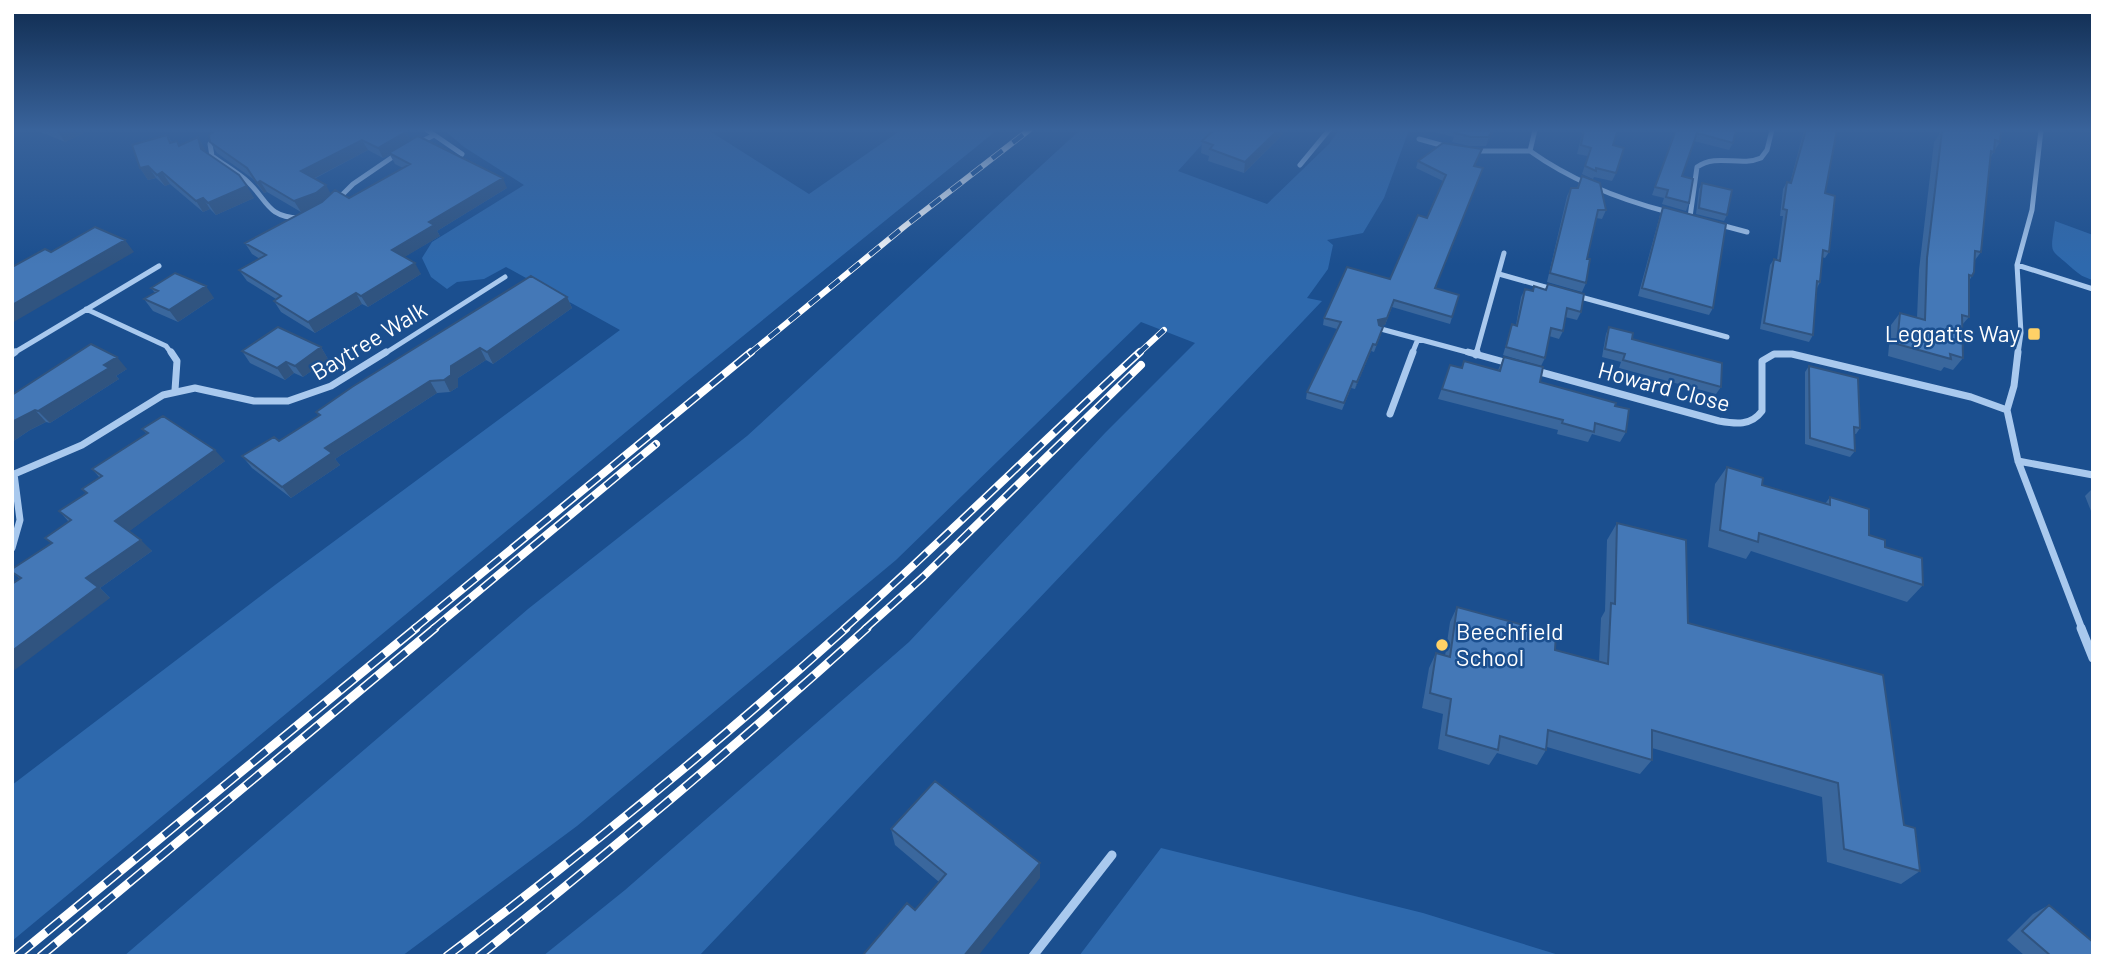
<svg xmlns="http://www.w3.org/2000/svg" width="2105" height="968" font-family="Barlow,sans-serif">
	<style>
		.green { fill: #2e69ad }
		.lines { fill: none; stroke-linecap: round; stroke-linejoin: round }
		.minor-far2 { stroke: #a9c9ee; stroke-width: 5 }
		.minor-far1 { stroke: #a9c9ee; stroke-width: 7 }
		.minor { stroke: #a9c9ee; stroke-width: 9 }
		.rail-far2-casing { stroke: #fff; stroke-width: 6 }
		.rail-far1-casing { stroke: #fff; stroke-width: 8 }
		.rail-casing { stroke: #fff; stroke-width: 9 }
		.rail-far2 { stroke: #1b4f8f; stroke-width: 4.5; stroke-dasharray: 13; stroke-linecap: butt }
		.rail-far1 { stroke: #1b4f8f; stroke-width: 5; stroke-dasharray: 16; stroke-linecap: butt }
		.rail { stroke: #1b4f8f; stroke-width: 6; stroke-dasharray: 19; stroke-linecap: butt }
		.wall { fill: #3a679d; fill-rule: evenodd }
		.shaded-wall { fill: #305480 }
		.building { fill: #4478b7; stroke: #305480; stroke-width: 2 }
		.poi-dot { fill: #ffd166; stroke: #1b4f8f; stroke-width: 2.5 }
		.labels { text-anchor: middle; stroke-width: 5; stroke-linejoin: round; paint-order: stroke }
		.poi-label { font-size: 23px; fill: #fff; stroke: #1b4f8f; text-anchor: end }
		.street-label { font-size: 23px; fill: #fff; stroke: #1b4f8f }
	</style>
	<rect width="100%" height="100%" fill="#1b4f8f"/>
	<path class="green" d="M444 130H708L809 194 901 130H997L685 383 12 941V785L275 585 620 330 506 267 484 279 457 282 447 289 431 277 422 258 432 242 524 185 464 147Z
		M1080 130H1215L1178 171 1267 204 1329 144 1339 130H1409L1384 198 1363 233 1327 240 1333 245 1328 269 1307 298 1322 301 699 956H543L625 890 909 642 1105 433 1195 343 1141 322 896 560 577 826 402 956H124L528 609 747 436Z
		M2055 221 2093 235V280C2083 277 2080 275 2073 269 2049 247 2050 257 2055 221Z
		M1161 848 1423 913 1562 956H1079Z"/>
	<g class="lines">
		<path class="minor-far2" d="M222 130 210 144 212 156C224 165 237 172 248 182 268 201 267 217 299 218
			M427 130 462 154
			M1419 139 1448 147
			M417 144 434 135
			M1473 151H1530L1535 130
			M1530 151C1572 181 1618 199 1668 212
			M1300 165 1329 130
			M337 200 353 184 397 154
			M1690 217 1697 167C1717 153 1740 167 1761 158L1767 150 1772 130
			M1717 224 1747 232
			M2017 265 2093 289
			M1499 274 1556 290
			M1577 296 1727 337
			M86 309 166 346 172 354
			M1381 329 1474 354
			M12 354 159 266
			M384 354 505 277
			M1412 354 1418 339
			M1476 354 1504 253
			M2018 354 2021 333 2017 265 2032 210 2041 130"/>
		<path class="minor-far1" d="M171 352 177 361 175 390
			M1468 352 1508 363
			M2018 352 2014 386 2007 410 2018 461 2082 629
			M12 354 15 352
			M1476 355 1477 352
			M1533 370 1719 421C1736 424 1751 426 1762 411V361L1774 354H1792L1971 397 2007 410
			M1390 414 1413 352
			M2018 461 2093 475
			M12 475 82 445 163 395 195 388 254 401H288L331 386 386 352
			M12 548 20 520 14 474"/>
		<path class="minor" d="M2081 628 2093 658
			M1033 956 1112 855"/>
		<g class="rail-far2-casing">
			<path id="rail-far2" d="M749 354 905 226 1029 130
				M1138 354 1164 330"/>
		</g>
		<g class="rail-far1-casing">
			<path id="rail-far1" d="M414 629 751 352
				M433 629 656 444
				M844 629C944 539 1040 444 1140 352
				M865 629 923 577 1141 365"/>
		</g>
		<g class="rail-casing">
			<path id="rail" d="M17 956 416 628
				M41 956 435 628
				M447 956C585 852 718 743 846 628
				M479 956C612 850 741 742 867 628"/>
		</g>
		<use href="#rail-far2" class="rail-far2"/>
		<use href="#rail-far1" class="rail-far1"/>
		<use href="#rail" class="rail"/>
	</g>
	<path class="wall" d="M36 130H90L65 142Z
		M1214 130H1287L1244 173 1208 161 1209 156 1201 153 1202 141Z
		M1426 130H1494L1486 146H1469L1452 142 1454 137Z
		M1583 130H1618L1613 145 1616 173 1612 181 1594 177 1593 179 1582 174 1588 156 1577 154Z
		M1675 130H1736L1733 143 1729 150 1694 141 1682 176 1689 203 1686 211 1662 204 1664 198 1652 195Z
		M1804 130H1837L1825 193 1829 252 1825 258 1822 257 1820 282 1817 288 1813 335 1809 342 1760 329 1770 265 1774 259 1777 260 1783 216H1780L1783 189 1787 182 1790 183Z
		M1940 130H2001L2000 142 1990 158 1981 252 1975 260 1972 276 1969 281V317L1962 325 1963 358 1953 370 1944 367 1941 371 1888 356 1891 325 1900 313 1917 318 1919 270 1934 142 1939 135Z
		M167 135 172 142 177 141 180 146 198 137 206 152 254 198 216 215 210 209 203 212 170 184 165 186 156 178 148 180 140 168Z
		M209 135 411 140 507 188 437 231 440 236 404 257 421 274 368 307 362 304 315 333 281 312 274 301 276 299 247 281 239 270 260 259 252 254 245 243 310 208 301 212 267 192 264 193 253 179 217 153 210 142ZM368 150 383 158 390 155 395 164 403 168 349 198 331 194 314 179Z
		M1482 149 1475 166 1436 288 1459 295 1450 324 1392 307 1385 325 1380 326 1381 334 1374 352 1371 351 1355 389 1351 388 1342 410 1306 399 1307 392 1337 329 1323 325 1324 318 1390 279 1427 218 1443 181 1416 168 1418 161Z
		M1582 176 1606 210 1602 219 1596 218 1587 259 1586 283 1582 292 1547 282 1567 196 1571 188H1577Z
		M1702 183 1727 215 1724 221 1696 214 1699 189Z
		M1663 207 1713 308 1709 315 1638 296 1660 215Z
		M1548 284 1581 312 1577 320 1565 317 1563 331 1559 339 1549 336 1545 358 1541 366 1503 355 1512 324 1516 325 1521 297 1525 289 1532 291 1545 289Z
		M151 288 214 298 178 322 153 311 144 299 155 293Z
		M567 297 572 308 493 364 486 360 458 378V387L450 392 437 393 335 459 340 465 291 498 252 468 242 456 279 441 319 416 316 412Z
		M1609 327 1632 339 1721 387 1716 394 1619 368 1621 362 1602 357 1606 334Z
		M321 347 328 359 303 377 294 373 285 380 250 363 242 351Z
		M1504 357 1540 382 1615 406 1626 432 1620 442 1592 434 1588 442 1557 434 1558 430 1438 399 1450 365 1461 368 1464 361 1498 370Z
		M1809 366 1860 428 1856 434H1854L1855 451 1850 457 1805 444V372Z
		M127 369 116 376 119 379 50 423 46 422 30 430 12 442V395Z
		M142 429 225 461 129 531 152 551 100 588 110 598 20 579 12 572 51 543 45 538 69 522 59 511 86 493 82 489 100 478 92 469 147 434Z
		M1727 467 1762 485 1825 504 1830 497 1869 535 1885 547 1923 585 1907 602 1751 551 1746 559 1708 547 1715 484Z
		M2093 488V516L2085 496Z
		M1617 523 1688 623 1904 825 1920 871 1901 884 1827 862 1822 797 1652 748V760L1640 774 1547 747 1546 750 1537 765 1497 753 1489 765 1438 749 1443 714 1422 708 1429 668 1436 653 1445 656 1450 622 1457 607 1555 650 1599 662 1601 618 1605 611 1607 540Z
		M891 829 1040 863V878L915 910 939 882 895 845Z
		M2049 905 2092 956H2025L2007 940 2033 914Z"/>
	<path class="shaded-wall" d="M56 130H90L65 142Z
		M1278 130H1287L1244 173 1245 162Z
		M1492 130H1494L1486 146 1489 137Z
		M407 131 412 142 389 153 390 155 383 158 378 148Z
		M198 137 205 149 209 160 201 149Z
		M362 140 368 150 307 182 301 171Z
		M148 166 156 178 148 180 140 168Z
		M162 172 170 184 165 186 157 175Z
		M503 178 507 188 437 231 440 236 398 261 392 250 429 222Z
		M260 181 267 192 264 193 257 183Z
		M326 185 332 196 322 204 301 212 294 201Z
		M247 186 254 198 216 215 208 203Z
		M203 198 210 209 203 212 196 201Z
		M125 240 134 252 12 323V305Z
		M415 263 421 274 368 307 361 296Z
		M206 286 214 298 178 322 169 310Z
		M356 293 362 304 315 333 308 322Z
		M567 297 572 308 493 364 487 352Z
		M1394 300 1385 325 1376 327 1378 320Z
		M1373 344 1371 351 1355 389 1357 382Z
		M321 347 328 359 303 377 295 366Z
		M480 348 486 360 458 378V387L450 392 444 380 451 366Z
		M117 357 127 369 116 376 119 379 50 423 38 411Z
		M286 362 294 373 285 380 277 368Z
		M430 381 437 393 335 459 340 465 291 498 282 487 325 448Z
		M35 410 46 422 30 430 12 442V422Z
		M215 450 225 461 127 533 115 521Z
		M141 540 152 551 100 588 110 598 12 672V651L86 578Z
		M1040 863V878L978 956H964Z"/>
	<path class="building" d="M216 130H405L407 131 378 148 362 140 301 171 326 185 316 193 294 201 260 181 257 183 247 168 210 142 209 135Z
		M1214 130H1278L1245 162 1210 149 1213 145 1202 141Z
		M1460 130H1492L1489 137H1471L1455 133Z
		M1584 130H1618L1613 145 1624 148 1616 173 1596 168V171L1585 166 1591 148 1581 145Z
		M1676 130H1736L1733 143 1697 133 1682 176 1693 179 1689 203 1666 197 1668 190 1655 187Z
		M1806 130H1837L1825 193 1835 196 1829 252 1823 250 1820 282 1817 281 1813 335 1764 323 1774 259 1780 261 1787 210 1783 209 1787 182 1791 183Z
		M1945 130H2001L2000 142 1995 140 1994 152 1991 151 1981 252 1975 251 1974 272 1972 276 1969 275V317L1962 315 1963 358 1950 354 1951 359 1897 344 1900 313 1925 320 1927 258 1942 131H1944Z
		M167 135 170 143 177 141 179 146 198 137 201 149 239 175 247 186 208 203 203 198 196 201 162 172 157 175 148 166 140 168 132 145Z
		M418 136 503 178 429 222 434 225 392 250 415 263 361 296 356 293 308 322 274 301 281 296 239 270 266 255 245 243 322 202 335 190 349 198 410 164 389 153Z
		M1443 143 1482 149 1474 166 1483 168 1435 288 1459 295 1452 317 1394 300 1387 318 1378 320 1379 325 1383 327 1376 345 1373 344 1357 382 1353 381 1344 403 1307 392 1341 322 1324 318 1347 267 1390 279 1418 215 1427 218 1446 175 1418 161Z
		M1582 176 1600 183 1606 210H1598L1587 259H1590L1586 283 1550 273 1571 188H1578Z
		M1702 183 1732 190 1727 215 1699 208Z
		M1663 207 1726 224 1713 308 1642 288Z
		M95 227 125 240 12 305V267L45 249 51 252Z
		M175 273 206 286 169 310 144 299 158 291 151 288Z
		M531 276 567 297 487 352 480 348 451 366V375L444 380 430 381 325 448 332 453 282 487 242 456 274 437 279 441 320 415 316 412 352 387Z
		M1548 284 1584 294 1581 312 1567 308 1563 331 1551 328 1545 358 1506 347 1512 324 1517 326 1525 289 1533 291 1534 286 1546 290Z
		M278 327 321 347 295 366 286 362 277 368 242 351Z
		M1609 327 1633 333 1632 339 1722 363 1721 387 1623 360 1625 354 1605 349Z
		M91 344 117 357 104 365 109 368 38 411 35 410 12 422V395Z
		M1504 357 1543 367 1540 382 1616 403 1615 406 1629 409 1626 432 1595 423 1594 432 1562 423 1563 420 1442 389 1450 365 1462 368 1464 361 1500 371Z
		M1809 366 1858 378 1860 428 1854 427 1855 451 1810 438Z
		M163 416 215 450 115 521 141 540 86 578 98 587 12 651V584L21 578 12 572V569L52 543 45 538 71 520 59 511 87 493 82 489 102 476 92 469 148 433 142 429Z
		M1727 467 1763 478 1762 485 1830 505V497L1869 509V535L1885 540V547L1922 558 1923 585 1759 533 1758 542 1720 530Z
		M1617 523 1686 540 1688 623 1883 675 1904 825 1915 828 1920 871 1844 849 1838 783 1652 730V760L1548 730 1546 750 1500 736 1498 750 1446 735 1451 699 1430 693 1436 653 1450 657 1457 607 1556 634 1555 650 1608 664 1611 603 1615 604Z
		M935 781 1040 863 964 956H862L907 903 915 910 946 874 891 829Z
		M2049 905 2093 942V955L2092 956H2051L2022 931Z"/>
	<linearGradient id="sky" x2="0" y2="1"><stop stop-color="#0f2b4f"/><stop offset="0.49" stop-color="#39639b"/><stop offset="1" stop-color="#39639b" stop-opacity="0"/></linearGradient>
	<rect width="2105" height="265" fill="url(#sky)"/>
	<g class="poi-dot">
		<rect x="2027" y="327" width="14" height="14" rx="3.5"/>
		<circle cx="1442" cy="645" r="7"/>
	</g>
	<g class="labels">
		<g class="poi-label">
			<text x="2020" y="342">Leggatts Way</text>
			<text x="1456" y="640" text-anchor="start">Beechfield<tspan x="1456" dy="26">School</tspan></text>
		</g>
		<g class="street-label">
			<text transform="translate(369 341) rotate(-31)" y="8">Baytree Walk</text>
			<text transform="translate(1664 387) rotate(15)" y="8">Howard Close</text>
		</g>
	</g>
	<rect width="2105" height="968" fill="none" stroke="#ffffff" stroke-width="28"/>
</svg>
